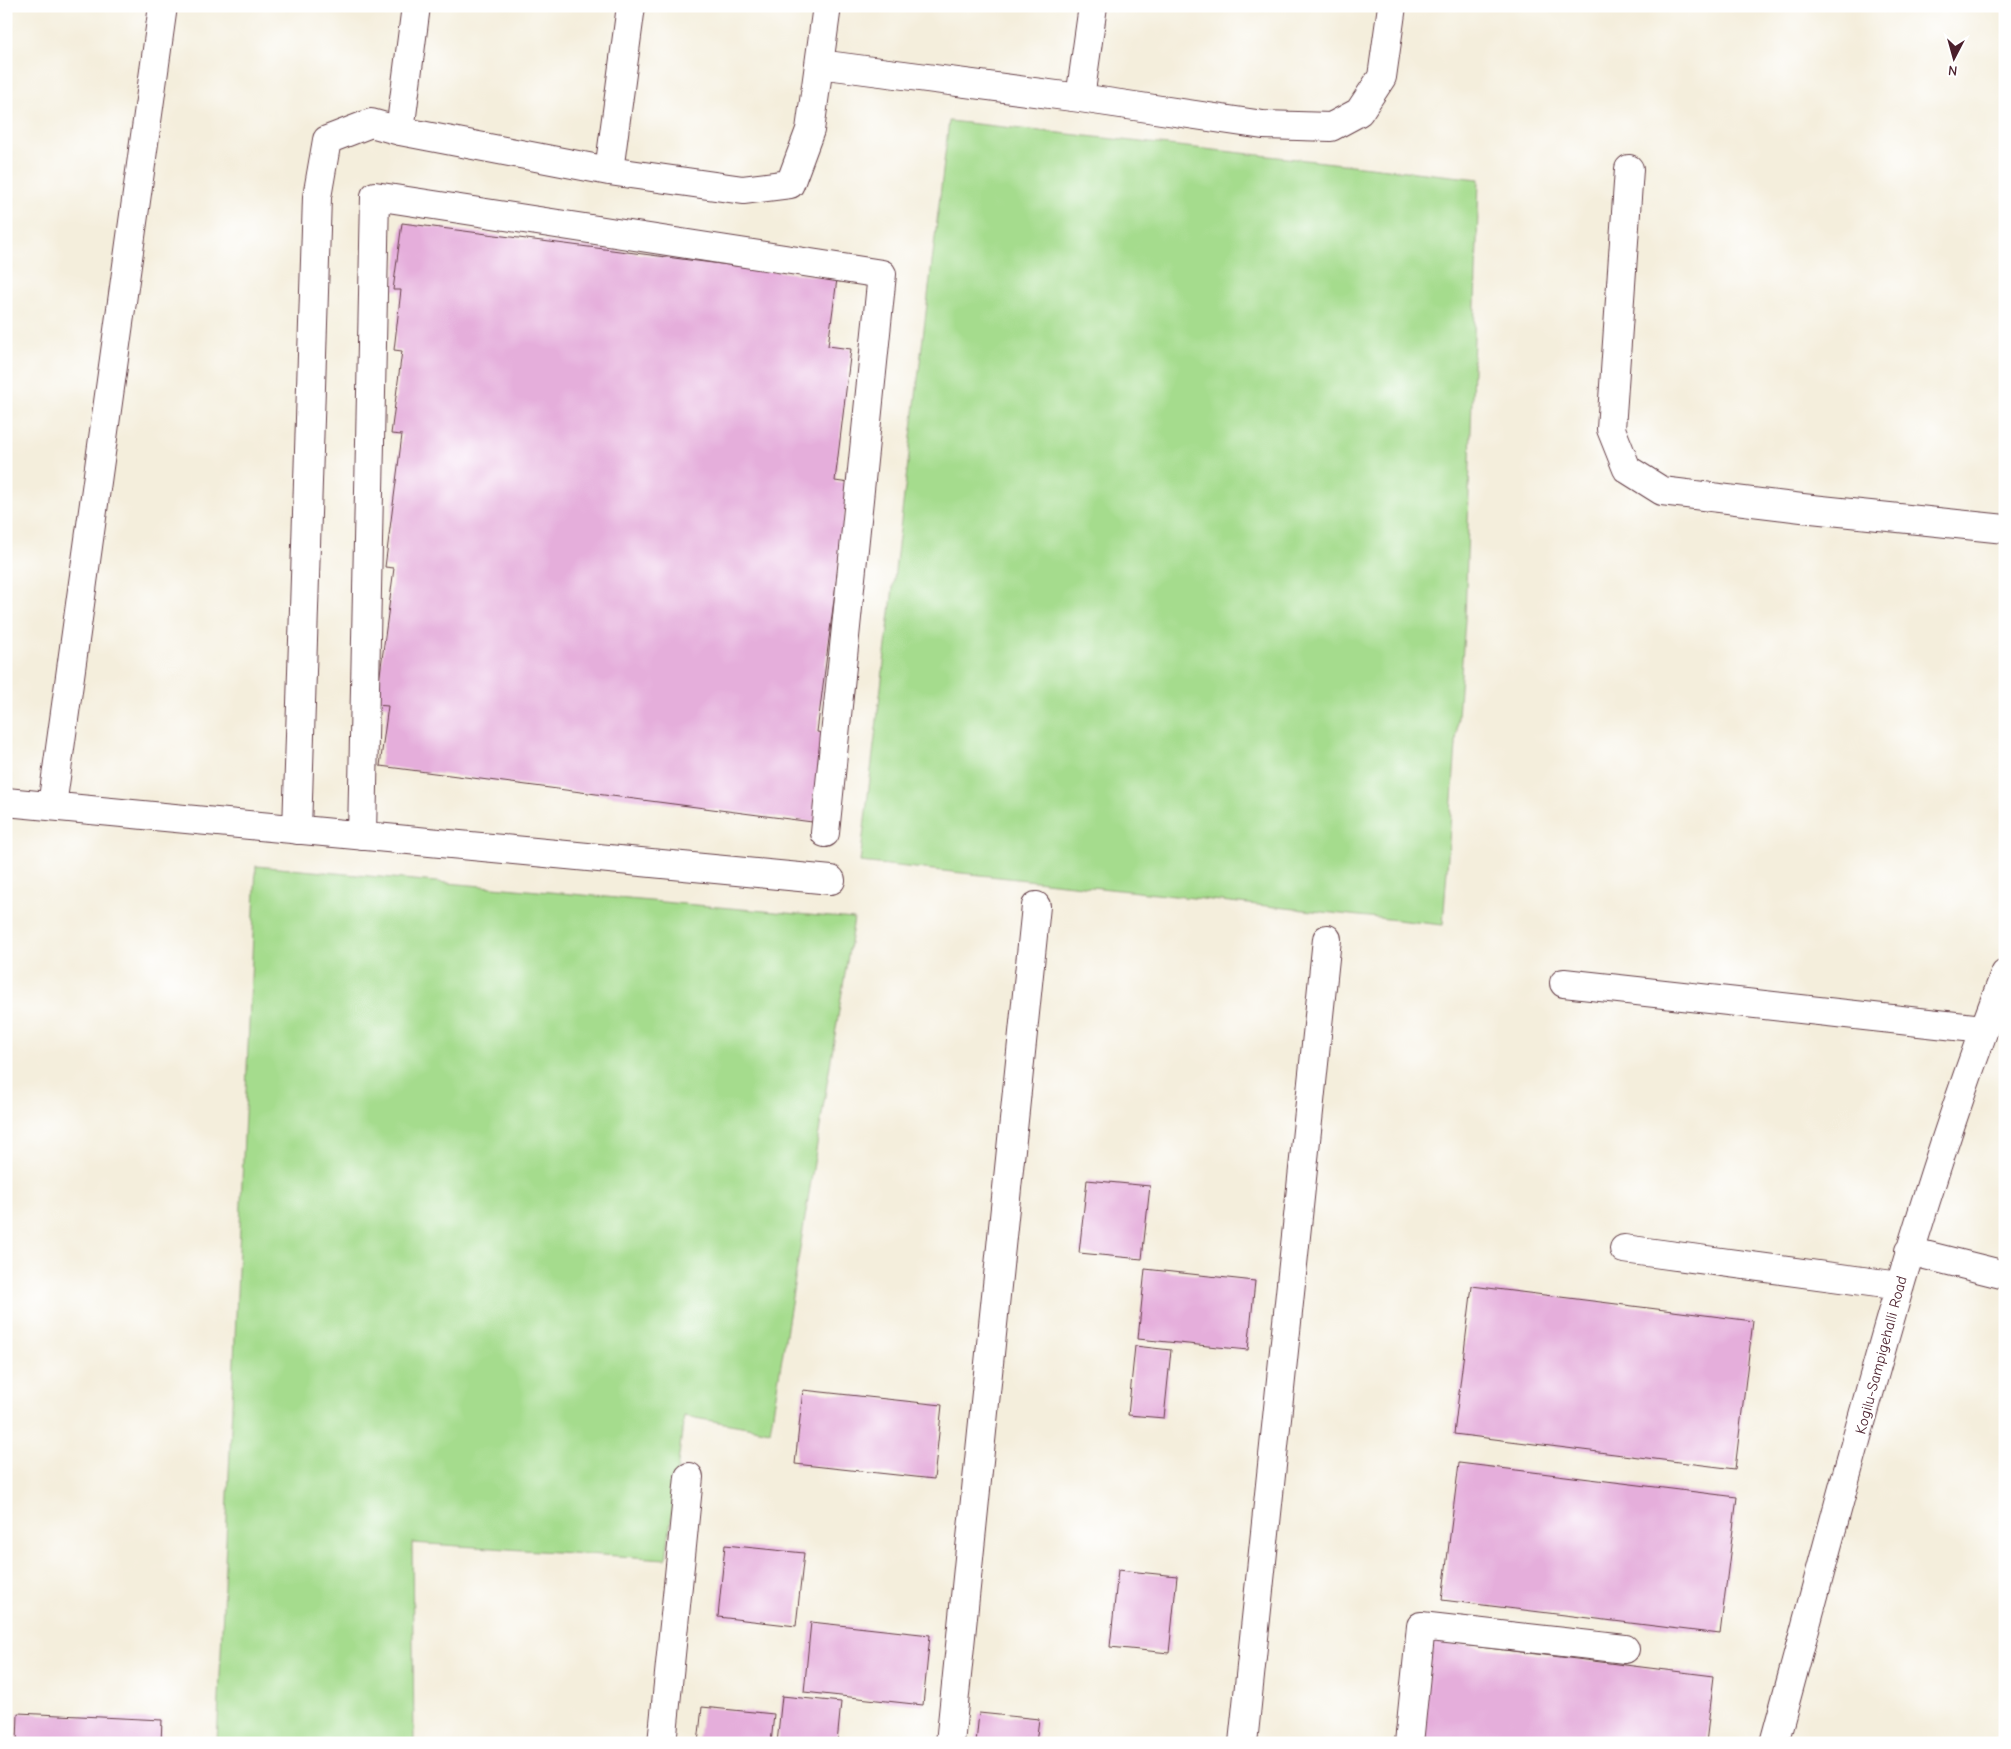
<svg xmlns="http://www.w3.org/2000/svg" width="2011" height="1749" font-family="'Comic Neue',sans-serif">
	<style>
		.green { fill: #a5dc8d; stroke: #787e5c }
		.building { fill: #e5aedb }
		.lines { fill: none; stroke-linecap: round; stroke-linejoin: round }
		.minor-casing { stroke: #643e46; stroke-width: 30 }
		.minor { stroke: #fff; stroke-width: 28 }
		.labels { text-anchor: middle; stroke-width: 4.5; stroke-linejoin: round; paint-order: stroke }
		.street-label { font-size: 15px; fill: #4a1f2b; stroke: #fff }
	</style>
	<rect width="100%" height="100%" fill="#fff"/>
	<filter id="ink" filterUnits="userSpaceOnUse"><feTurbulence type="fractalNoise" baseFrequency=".02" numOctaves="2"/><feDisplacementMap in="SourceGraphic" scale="10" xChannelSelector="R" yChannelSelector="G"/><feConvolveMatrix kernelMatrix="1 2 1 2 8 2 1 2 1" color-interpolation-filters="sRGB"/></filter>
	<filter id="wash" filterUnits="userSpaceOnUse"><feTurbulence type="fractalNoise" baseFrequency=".0096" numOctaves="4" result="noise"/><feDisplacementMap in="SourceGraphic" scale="20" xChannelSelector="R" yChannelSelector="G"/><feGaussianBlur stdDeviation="1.12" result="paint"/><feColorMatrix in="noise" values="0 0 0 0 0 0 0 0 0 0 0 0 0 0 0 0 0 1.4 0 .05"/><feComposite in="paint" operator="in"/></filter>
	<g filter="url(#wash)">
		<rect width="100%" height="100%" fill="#f4eedc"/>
		<path class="green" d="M949 121 1479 179 1465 619 1443 925 860 862Z
			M256 866 854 919 770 1431 684 1416 666 1559 412 1543 414 1743H217Z"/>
		<g id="blocks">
			<path class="building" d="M402 223 837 279 828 346 851 349 835 481 849 483 817 732 831 734 820 823 380 766 388 706 376 705 394 568 385 567 402 435 391 434 402 351 394 350 401 290H393Z
				M1087 1180 1150 1186 1142 1259 1079 1253Z
				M1145 1269 1255 1281 1248 1350 1138 1339Z
				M1472 1286 1753 1321 1735 1469 1454 1434Z
				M1135 1346 1171 1350 1164 1418 1128 1415Z
				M803 1390 942 1405 934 1479 795 1464Z
				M1459 1463 1737 1497 1720 1634 1442 1600Z
				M725 1545 804 1553 796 1626 718 1617Z
				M1118 1570 1177 1576 1169 1653 1110 1647Z
				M811 1622 930 1635 923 1705 804 1692Z
				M1431 1641 1714 1676 1706 1743H1419Z
				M782 1696 841 1702 837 1743H777Z
				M702 1707 774 1714 771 1743H698Z
				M18 1713 162 1720 161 1743H17Z
				M979 1713 1039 1719 1036 1743H976Z"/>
		</g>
	</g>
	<g filter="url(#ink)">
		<use href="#blocks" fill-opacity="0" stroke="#643e46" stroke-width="1"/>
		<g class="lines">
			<g class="minor-casing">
				<path id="minor" d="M819 64 1080 98 1263 125 1331 127 1359 112 1382 77 1392 6
					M1080 98 1093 6
					M400 131 416 6
					M1629 169 1611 429 1627 469 1662 491 1802 508 2005 529
					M609 171 631 6
					M6 802 831 880
					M52 806 163 6
					M297 830 317 197 327 140 371 123 400 131 609 171 743 190 790 184 810 130 827 6
					M362 836 375 196 882 274 825 833
					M1564 983 1983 1029
					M1624 1249 1900 1286
					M1909 1251 2005 1275
					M662 1743 689 1477
					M950 1743 1036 906
					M1243 1743 1327 939
					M1409 1743 1421 1626 1625 1649
					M1774 1743C1845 1485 1908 1223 2005 974"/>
			</g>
			<use href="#minor" class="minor"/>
		</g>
	</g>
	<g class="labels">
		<g class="street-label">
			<text transform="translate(1881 1355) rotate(-75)" y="5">Kogilu-Sampigehalli Road</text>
		</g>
	</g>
	<rect width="2011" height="1749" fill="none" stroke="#fff" stroke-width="25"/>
	<g transform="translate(1954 58) rotate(186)" stroke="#ffffff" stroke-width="4" paint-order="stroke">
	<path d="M0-4L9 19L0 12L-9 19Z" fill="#4a1f2b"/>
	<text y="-8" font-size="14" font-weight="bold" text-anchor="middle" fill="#4a1f2b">N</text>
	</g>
</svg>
